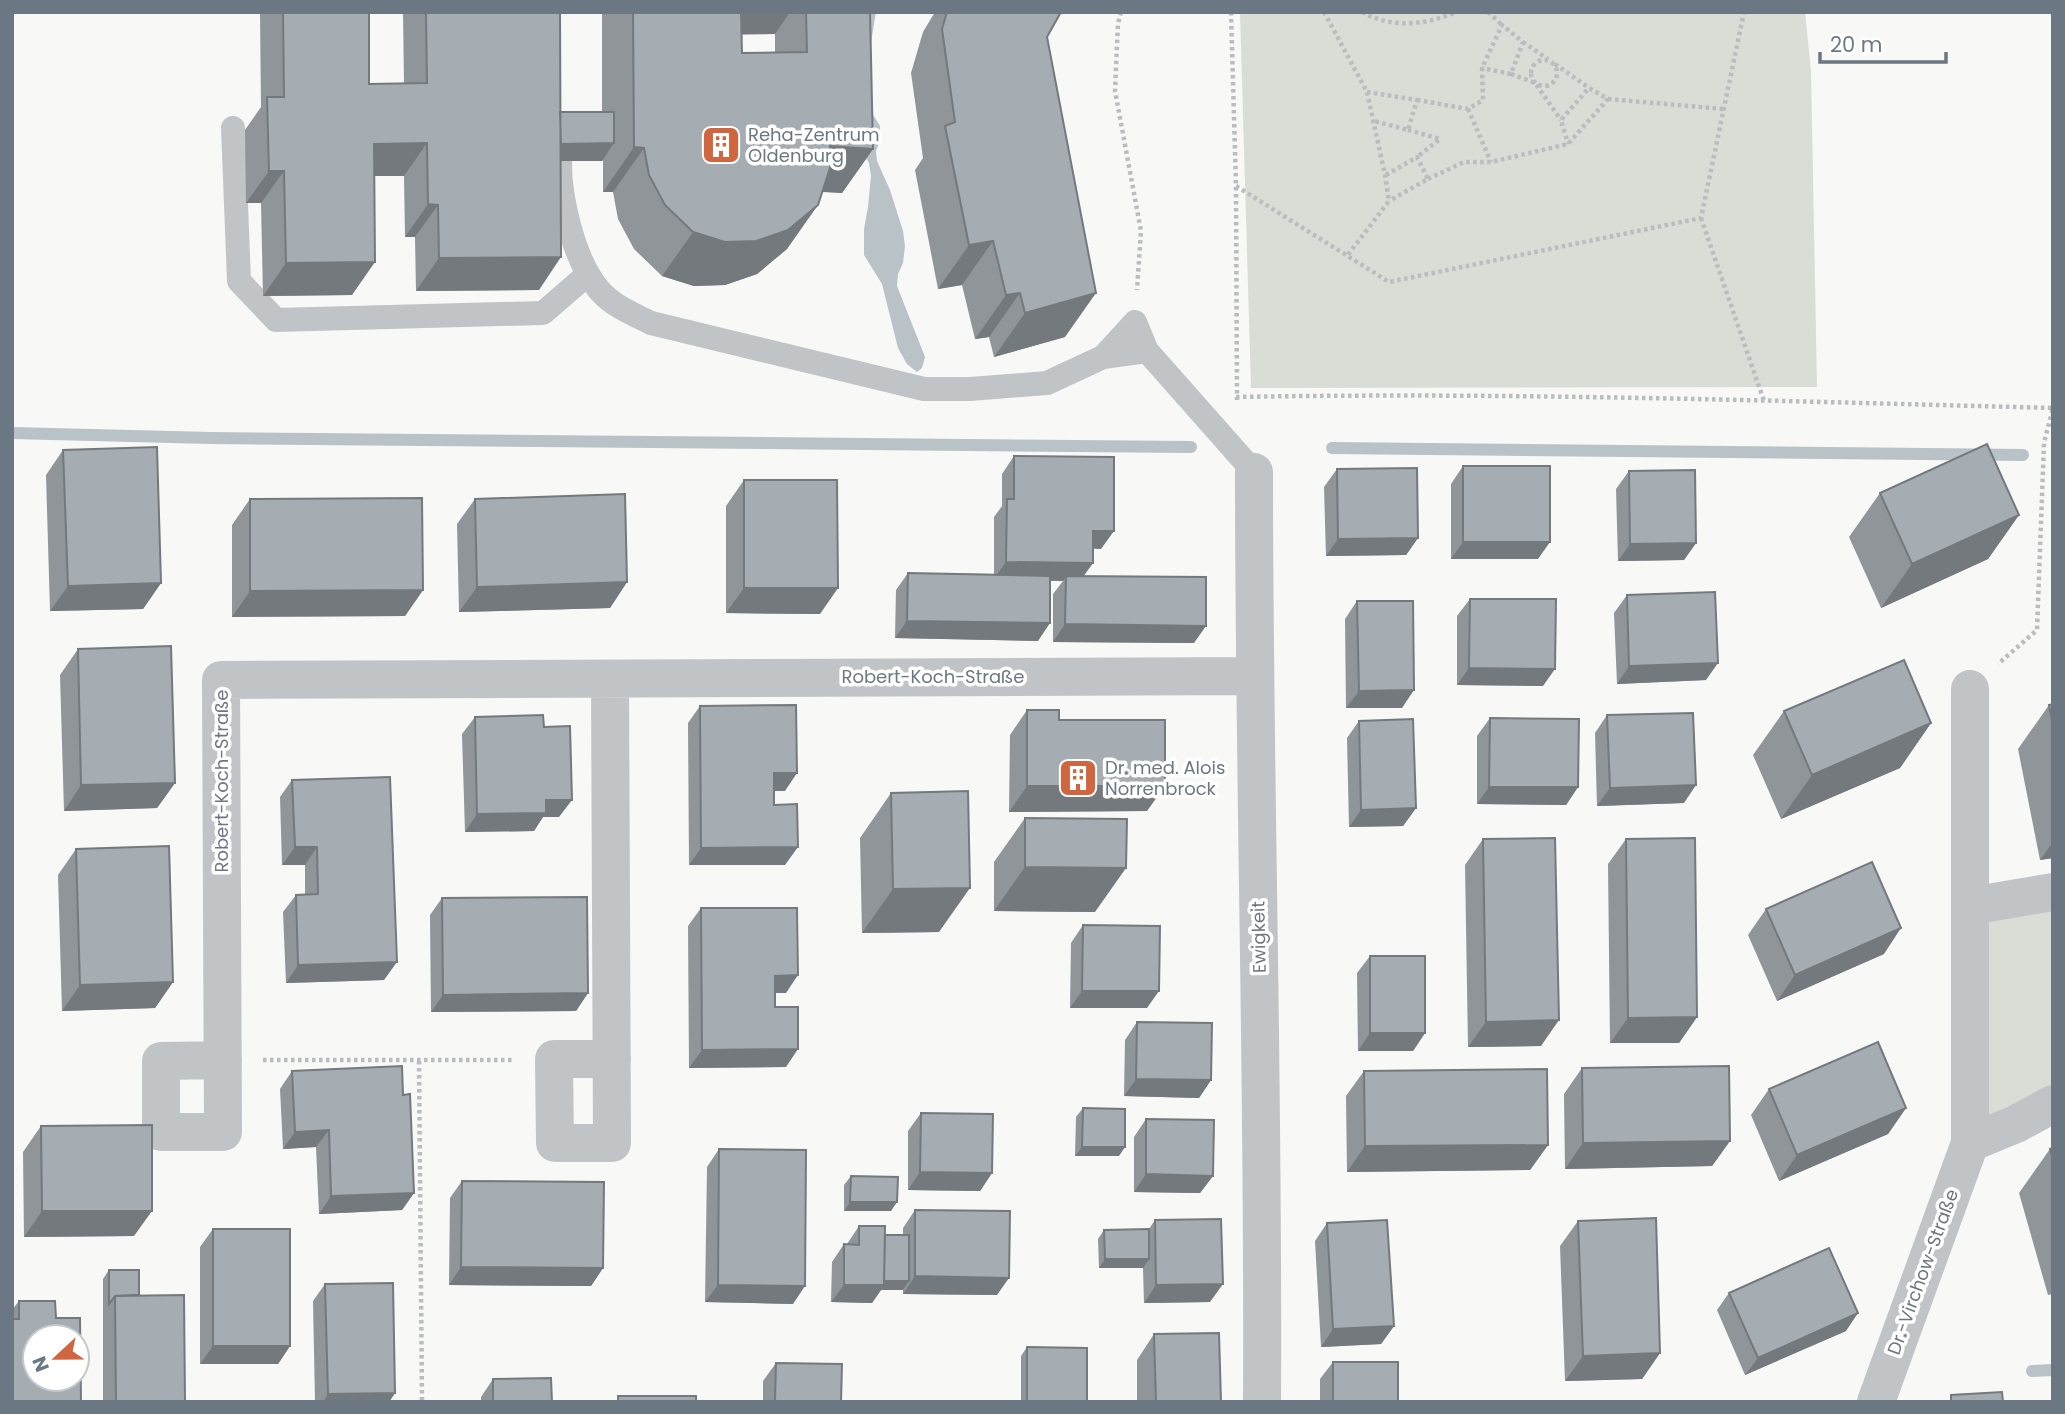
<svg xmlns="http://www.w3.org/2000/svg" width="2065" height="1414" font-family="Poppins,sans-serif">
	<style>
		.green { fill: #d8ddd6 }
		.water { fill: #b9c2c6 }
		.lines { fill: none; stroke-linecap: round; stroke-linejoin: round }
		.stream { stroke: #b9c2c6; stroke-width: 12 }
		.path { stroke: #babdbf; stroke-width: 4.5; stroke-dasharray: 3.5 3.5; stroke-linecap: butt }
		.service { stroke: #c0c4c7; stroke-width: 24 }
		.minor { stroke: #c0c4c7; stroke-width: 38 }
		.wall { fill: #8f9599; fill-rule: evenodd }
		.shaded-wall { fill: #74797d }
		.building { fill: #a6adb2; stroke: #74797d; stroke-width: 2; fill-rule: evenodd }
		.labels { text-anchor: middle; stroke-width: 7; stroke-linejoin: round; paint-order: stroke }
		.poi-label { font-size: 18px; fill: #6b7883; stroke: #fff; text-anchor: start }
		.street-label { font-size: 18px; fill: #6b7883; stroke: #fff }
	</style>
	<rect width="100%" height="100%" fill="#f8f8f6"/>
	<path class="green" d="M1240 12H1805L1811 71 1817 387 1251 388Z
		M2053 892V1104L1970 1143V906Z"/>
	<path class="water" d="M857 12H876L868 60 870 110 880 126 879 143 876 151 877 161 890 190 903 231 905 246 903 263 898 274 897 286 925 357 922 368 917 372 907 364 898 348 882 284 864 255V229L868 207 871 176 869 163 857 141Z"/>
	<g class="lines">
		<path class="stream" d="M12 433 211 438 1191 447
			M1332 448 2023 455
			M2032 1371 2053 1370"/>
		<path class="path" d="M1121 12 1118 23 1115 91 1141 231 1137 290
			M1231 12 1236 186 1237 400
			M1324 12 1367 92 1385 175 1389 201 1347 256
			M1362 12C1393 29 1425 25 1456 12
			M1488 12 1502 25
			M1523 42 1548 59
			M1531 73a13 13 0 1 1 26 0a13 13 0 1 1-26 0Z
			M1555 64 1589 88
			M1511 74 1535 83 1561 120
			M1367 92 1417 100 1408 130 1374 121
			M1608 99 1723 109
			M1417 100 1468 109 1483 100 1482 68 1502 25 1523 42 1511 74 1482 68
			M1468 109 1491 162
			M1408 130 1440 139 1417 157
			M867 133H879
			M1386 175 1417 157 1428 179 1389 201
			M1428 179 1464 162H1491L1568 144 1608 99 1589 88 1561 120 1568 144
			M1236 186 1389 282 1701 218 1744 12
			M1701 218 1764 401
			M1236 397C1508 392 1781 401 2053 408L2044 443 2037 630 1998 664
			M263 1060H513
			M419 1061 422 1402"/>
		<path class="service" d="M233 128 239 281 276 320 543 313 588 274
			M560 128C561 146 559 166 561 183 565 217 577 265 600 291 613 306 633 314 651 323L924 389H970L1047 383 1103 357
			M1147 351 1103 357 1135 322 1147 351 1254 472"/>
		<path class="minor" d="M1254 472C1254 782 1264 1092 1262 1402
			M610 679 612 1143H555L554 1059H612
			M1970 906 2053 892
			M223 1060 161 1061V1132H223L221 680 1255 676
			M1970 1143 2016 1124 2053 1104
			M1876 1402 1970 1143V689"/>
	</g>
	<path class="wall" d="M260 12H369V84H404L403 12H560V112H602V12H870L873 149 842 193 822 192 787 249 757 274 725 285 694 286 662 276 634 249 618 219 613 192H603V160L602 161H561L539 290 416 291 415 237H405L404 176H374L352 295 263 296 261 203H246L245 130 261 107ZM741 34H775V52L742 53Z
		M935 12H1061L1047 37 1065 337 994 357 989 337 975 339 962 285 938 289 915 170 923 158 911 73 923 32Z
		M63 450 161 583 143 609 50 611 46 475Z
		M1014 456 1101 549 1093 548V563L1083 576 1194 643 1053 642V594L1063 581 1050 580 1038 641 895 638 896 590 908 573 994 574V517L1002 506V474Z
		M1463 466 1538 559H1451V484Z
		M1337 469 1418 538 1406 555 1326 556 1324 487Z
		M1629 471 1696 543 1684 560 1618 561 1616 489Z
		M744 480 820 614 726 613V506Z
		M1880 493 2019 515 1988 559 1881 608 1849 537Z
		M250 499 423 590 405 616 232 617V525Z
		M475 499 627 582 610 608 459 612 457 524Z
		M1627 595 1706 680 1617 684 1614 613Z
		M1470 599 1543 686 1457 685V616Z
		M1357 601 1402 708H1346L1345 619Z
		M78 649 175 783 157 808 64 811 60 675Z
		M2053 704V858L2040 860 2018 749 2049 705Z
		M700 706 785 791H774V805L785 865H689L688 723Z
		M1027 710 1059 720 1147 811 1009 812 1010 735Z
		M1784 711 1931 723 1900 768 1781 819 1753 755Z
		M1607 715 1684 803 1597 806 1595 733Z
		M475 717 544 727 559 817H543L534 831 465 832 462 734Z
		M1490 718 1578 787 1566 805 1477 804V736Z
		M1359 721 1416 808 1403 826 1349 827 1347 738Z
		M292 780 384 980 286 983 283 912 296 895 305 894V865H282L280 797Z
		M891 793 939 932 862 933 860 838Z
		M1025 818 1095 912 994 911V862Z
		M1483 839 1541 1046 1468 1047 1465 865Z
		M1626 839 1697 1017 1679 1043H1610L1608 864Z
		M76 849 173 982 155 1008 62 1011 58 875Z
		M442 898 588 993 576 1011 431 1012 430 915Z
		M701 908 786 993H775V1007L786 1067 689 1068 688 926Z
		M1766 909 1884 954 1777 1001 1748 935Z
		M1083 925 1147 1008H1070L1071 943Z
		M1370 956 1425 1033 1413 1051H1358L1357 973Z
		M1137 1022 1211 1080 1199 1098 1124 1096 1125 1040Z
		M1582 1068 1730 1141 1712 1166 1565 1169 1564 1094Z
		M292 1071 403 1095 414 1193 402 1210 319 1214 316 1147 283 1149 280 1089Z
		M1364 1071 1548 1145 1530 1170 1347 1172 1346 1096Z
		M1769 1089 1906 1108 1888 1134 1779 1181 1751 1115Z
		M1083 1108 1119 1156H1075L1076 1117Z
		M921 1113 992 1173 980 1191 908 1190V1131Z
		M1146 1119 1213 1176 1200 1193 1134 1192V1137Z
		M41 1126 134 1236 24 1237 23 1152Z
		M2053 1148V1294L2048 1295 2019 1193 2050 1149Z
		M719 1149 793 1304 705 1302 707 1167Z
		M851 1176 891 1211H844V1185Z
		M462 1181 603 1268 591 1286 449 1285 450 1198Z
		M915 1210 997 1295 903 1294V1290H881L872 1303 831 1302 832 1262 844 1244H847L859 1226 885 1235H903V1228Z
		M1155 1220 1210 1302 1144 1303 1143 1268H1099L1098 1239 1104 1230 1149 1229Z
		M1578 1221 1660 1353 1642 1379 1565 1381 1560 1246Z
		M1327 1223 1394 1326 1381 1344 1321 1347 1315 1241Z
		M213 1229 290 1346 278 1364H200V1247Z
		M109 1270 139 1295 185 1402H103V1279Z
		M325 1284 395 1393 389 1402H315L313 1301Z
		M1729 1293 1846 1331 1745 1375 1717 1310Z
		M19 1301 56 1318 12 1402V1310Z
		M1154 1334 1221 1402H1137V1360Z
		M1027 1347 1087 1402H1021V1356Z
		M1333 1362 1398 1402H1320V1379Z
		M776 1363 841 1402H763V1381Z
		M493 1379 552 1402H481V1397Z"/>
	<path class="shaded-wall" d="M726 12H790L775 34 710 35Z
		M427 143 404 176H351L374 144Z
		M614 143 602 161H537L549 144Z
		M830 146 873 149 842 193 799 190Z
		M634 147 644 148 613 192H603Z
		M269 171H284L261 203H246Z
		M428 204 438 205 415 237H405Z
		M818 205 787 249 757 274 725 285 694 286 662 276 693 232Z
		M993 241 962 285 938 289 969 245Z
		M561 257 539 290 416 291 439 258Z
		M375 262 352 295 263 296 286 263Z
		M1020 293 989 337 975 339 1006 295Z
		M1096 293 1065 337 994 357 1025 313Z
		M2019 515 1988 559 1881 608 1912 564Z
		M1093 531H1114L1101 549 1081 548Z
		M1418 538 1406 555 1326 556 1338 539Z
		M1463 542H1550L1538 559H1451Z
		M1696 543 1684 560 1618 561 1630 544Z
		M1006 562 1093 563 1080 581 1066 576 1063 581 993 580Z
		M627 582 610 608 459 612 477 587Z
		M161 583 143 609 50 611 68 586Z
		M744 588H838L820 614 726 613Z
		M423 590 405 616 232 617 250 591Z
		M907 621 1050 623 1038 641 895 638Z
		M1065 624 1206 626 1194 643 1053 642Z
		M1718 663 1706 680 1617 684 1629 666Z
		M1469 668 1555 669 1543 686 1457 685Z
		M1414 690 1402 708H1346L1359 691Z
		M1931 723 1900 768 1781 819 1812 775Z
		M774 773H797L785 791H762Z
		M175 783 157 808 64 811 81 785Z
		M1696 785 1684 803 1597 806 1610 788Z
		M1027 786H1165L1147 811 1009 812Z
		M1489 787H1578L1566 805 1477 804Z
		M546 800H572L559 817H543L534 831 465 832 477 814Z
		M1416 808 1403 826 1349 827 1361 810Z
		M2053 842V858L2040 860Z
		M295 847H317L305 865H282Z
		M798 847 785 865H689L701 848Z
		M1025 867 1126 868 1095 912 994 911Z
		M970 888 939 932 862 933 893 889Z
		M1901 928 1884 954 1777 1001 1795 975Z
		M397 962 384 980 286 983 298 965Z
		M798 975 786 993H762L775 976Z
		M173 982 155 1008 62 1011 80 985Z
		M1082 991H1159L1147 1008H1070Z
		M588 993 576 1011 431 1012 443 995Z
		M1697 1017 1679 1043H1610L1628 1018Z
		M1559 1020 1541 1046 1468 1047 1486 1022Z
		M1370 1033H1425L1413 1051H1358Z
		M798 1049 786 1067 689 1068 702 1050Z
		M1136 1079 1211 1080 1199 1098 1124 1096Z
		M1906 1108 1888 1134 1779 1181 1797 1155Z
		M329 1130 316 1147 283 1149 295 1132Z
		M1730 1141 1712 1166 1565 1169 1583 1143Z
		M1548 1145 1530 1170 1347 1172 1365 1146Z
		M1082 1147H1125L1119 1156H1075Z
		M920 1172 992 1173 980 1191 908 1190Z
		M1146 1174 1213 1176 1200 1193 1134 1192Z
		M414 1193 402 1210 319 1214 331 1196Z
		M850 1202H897L891 1211H844Z
		M42 1211H152L134 1236 24 1237Z
		M1105 1259H1149L1143 1268H1099Z
		M461 1267 603 1268 591 1286 449 1285Z
		M915 1276 1009 1278 997 1295 903 1294Z
		M878 1281H909L903 1290H881L872 1303 831 1302 844 1285Z
		M1223 1284 1210 1302 1144 1303 1156 1285Z
		M718 1285 805 1286 793 1304 705 1302Z
		M1858 1313 1846 1331 1745 1375 1758 1358Z
		M1394 1326 1381 1344 1321 1347 1333 1329Z
		M213 1346H290L278 1364H200Z
		M1660 1353 1642 1379 1565 1381 1583 1356Z
		M395 1393 389 1402H323L328 1394Z"/>
	<path class="building" d="M283 12H369V84L427 83 426 12H560L561 257 439 258 438 205 428 204 427 143 374 144 375 262 286 263 284 171H269L267 97H284Z
		M633 12H741L742 53 807 52 806 12H870L873 149 830 146V168L818 205 788 230 756 241 725 242 693 232 665 205 649 175 644 148 634 147Z
		M947 12H1061L1047 37 1096 293 1025 313 1020 293 1006 295 993 241 969 245 945 126 955 122 942 29Z
		M560 112H614V143L561 144Z
		M1987 444 2019 515 1912 564 1880 493Z
		M157 447 161 583 68 586 63 450Z
		M1014 456 1114 457V531H1093V563L1006 562 1007 499H1014Z
		M1463 466H1550V542H1463Z
		M1417 468 1418 538 1338 539 1337 469Z
		M1695 470 1696 543 1630 544 1629 471Z
		M744 480H837L838 588H744Z
		M625 494 627 582 477 587 475 499Z
		M422 498 423 590 250 591V499Z
		M908 573 1050 576V623L907 621Z
		M1066 576 1206 577V626L1065 624Z
		M1715 592 1718 663 1629 666 1627 595Z
		M1470 599H1556L1555 669 1469 668Z
		M1357 601H1413L1414 690 1359 691Z
		M171 646 175 783 81 785 78 649Z
		M1904 660 1931 723 1812 775 1784 711Z
		M2053 704V725L2049 705Z
		M796 705 797 773H774V805L797 804 798 847 701 848 700 706Z
		M1027 710H1059V720H1165V786H1027Z
		M1693 713 1696 785 1610 788 1607 715Z
		M543 715 544 727 570 726 572 800H546V813L477 814 475 717Z
		M1490 718 1579 719 1578 787H1489Z
		M1413 719 1416 808 1361 810 1359 721Z
		M390 777 397 962 298 965 296 895 318 894 317 847H295L292 780Z
		M968 791 970 888 893 889 891 793Z
		M1025 818 1127 819 1126 868 1025 867Z
		M1555 838 1559 1020 1486 1022 1483 839Z
		M1695 838 1697 1017 1628 1018 1626 839Z
		M169 846 173 982 80 985 76 849Z
		M1872 862 1901 928 1795 975 1766 909Z
		M587 897 588 993 443 995 442 898Z
		M701 908H797L798 975 775 976V1007H798V1049L702 1050Z
		M1083 925 1160 926 1159 991H1082Z
		M1370 956H1425V1033H1370Z
		M1137 1022 1212 1023 1211 1080 1136 1079Z
		M1878 1042 1906 1108 1797 1155 1769 1089Z
		M402 1066 403 1095 410 1094 414 1193 331 1196 329 1130 295 1132 292 1071Z
		M1729 1066 1730 1141 1583 1143 1582 1068Z
		M1547 1069 1548 1145 1365 1146 1364 1071Z
		M1083 1108 1125 1109V1147H1082Z
		M921 1113 993 1114 992 1173 920 1172Z
		M1146 1119 1214 1120 1213 1176 1146 1174Z
		M152 1125V1211H42L41 1126Z
		M2053 1148V1160L2050 1149Z
		M719 1149 806 1150 805 1286 718 1285Z
		M851 1176 898 1177 897 1202H850Z
		M462 1181 604 1182 603 1268 461 1267Z
		M915 1210 1010 1211 1009 1278 915 1276Z
		M1656 1218 1660 1353 1583 1356 1578 1221Z
		M1221 1219 1223 1284 1156 1285 1155 1220Z
		M1387 1220 1394 1326 1333 1329 1327 1223Z
		M859 1226H885L884 1285H844V1244L859 1245Z
		M213 1229H290V1346H213Z
		M1149 1229V1259H1105L1104 1230Z
		M885 1235H909V1281H884Z
		M1829 1248 1858 1313 1758 1358 1729 1293Z
		M109 1270H139V1295L115 1296 109 1304Z
		M393 1283 395 1393 328 1394 325 1284Z
		M184 1295 185 1402H116L115 1296Z
		M19 1301H55L56 1318H80L81 1402H12V1319H19ZM35 1337H77V1379H35Z
		M1219 1333 1221 1402H1156L1154 1334Z
		M1027 1347 1087 1348V1402H1027Z
		M1333 1362H1398V1402H1333Z
		M776 1363 842 1364 841 1402H775Z
		M551 1378 552 1402H493V1379Z
		M2002 1392 2003 1402H1951V1395Z
		M618 1396H696V1402H618Z"/>
	<defs>
		<g id="building-square" transform="scale(2.0125)"><rect x="-9" y="-9" width="18" height="18" rx="4" fill="#cf6640" stroke="#fff"/><path d="M-4-6H4V6H1V3H-1V6H-4ZM-2.5-4.3h1.7v1.8h-1.7ZM.8-4.3h1.7v1.8H.8ZM-2.5-1h1.7V.8h-1.7ZM.8-1h1.7V.8H.8Z" fill="#fff"/></g>
	</defs>
	<g fill-rule="evenodd">
		<use href="#building-square" x="721" y="145"/>
		<use href="#building-square" x="1078" y="778"/>
	</g>
	<g class="labels">
		<g class="poi-label">
			<text x="748" y="141">Reha-Zentrum<tspan x="748" dy="21">Oldenburg</tspan></text>
			<text x="1105" y="774">Dr. med. Alois<tspan x="1105" dy="21">Norrenbrock</tspan></text>
		</g>
		<g class="street-label">
			<text x="933" y="683">Robert-Koch-Straße</text>
			<text transform="translate(222 781) rotate(-90)" y="6">Robert-Koch-Straße</text>
			<text transform="translate(1259 937) rotate(-91)" y="6">Ewigkeit</text>
			<text transform="translate(1923 1272) rotate(-70)" y="6">Dr.-Virchow-Straße</text>
		</g>
	</g>
	<rect width="2065" height="1414" fill="none" stroke="#6b7883" stroke-width="28"/>
	<g transform="translate(56 1358) rotate(248)"><circle r="33" fill="#ffffff" stroke="#c4c9cd" stroke-width="2"/>
	<path d="M0-5L12 26L0 18L-12 26Z" fill="#cf6640"/>
	<text y="-10" font-size="19" font-weight="bold" text-anchor="middle" fill="#6b7883">N</text>
	</g>
	<path d="M1820 52v10h126v-10" fill="none" stroke="#6b7883" stroke-width="3.5"/>
	<text x="1830" y="52" font-size="21" fill="#6b7883" stroke="#ffffff" stroke-width="5" paint-order="stroke">20 m</text>
</svg>
